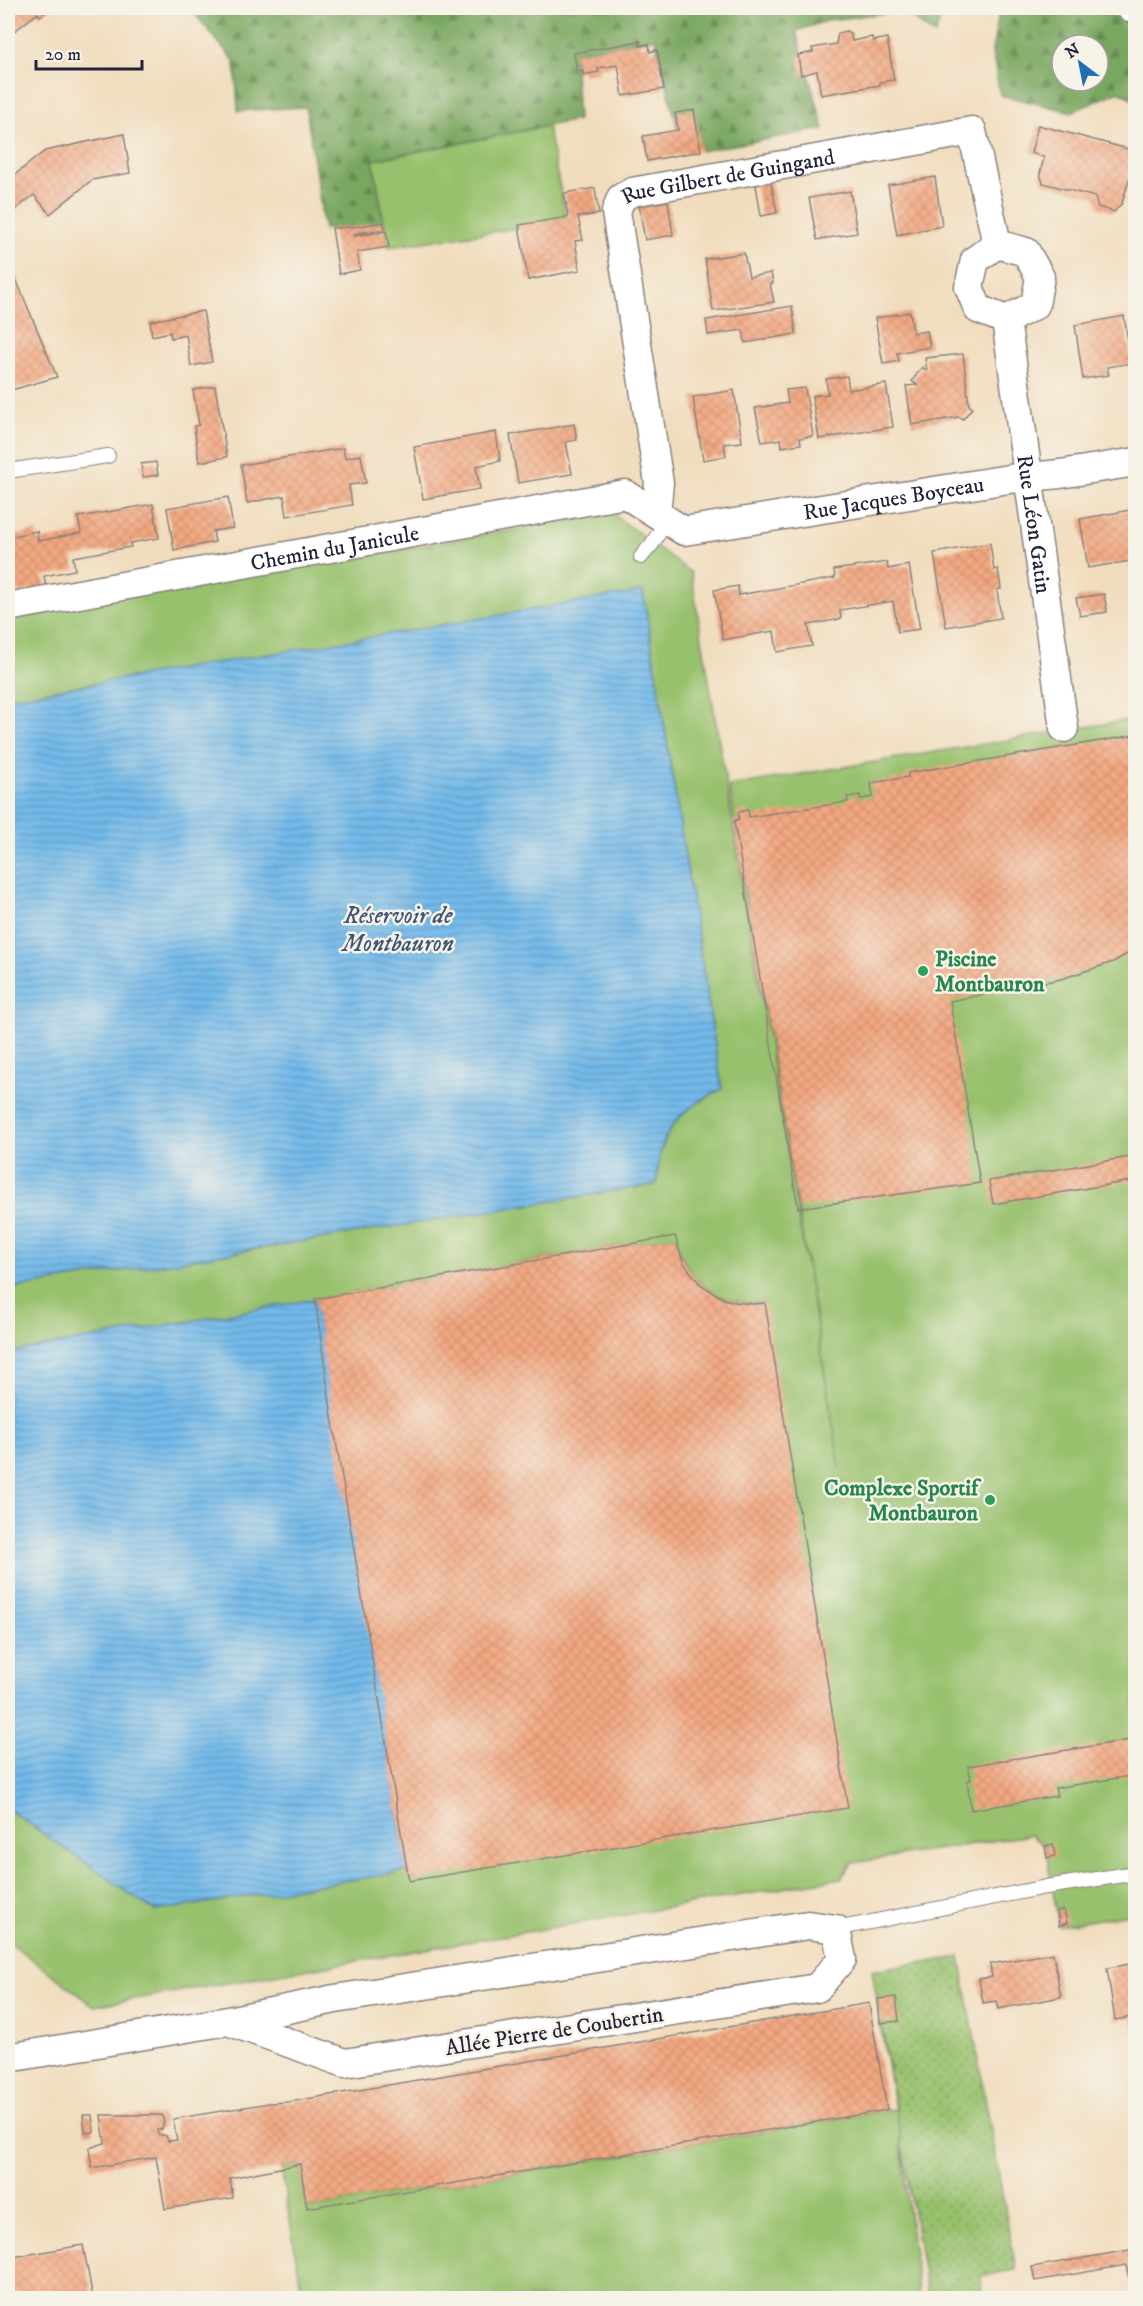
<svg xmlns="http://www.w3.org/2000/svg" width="1143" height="2306" font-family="'IM FELL DW Pica',serif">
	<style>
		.grass { fill: #98c16d; stroke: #5d7254; stroke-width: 1.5 }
		.forest { fill: url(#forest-firs); stroke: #4e644e; stroke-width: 1.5; fill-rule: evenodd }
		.park { fill: url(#park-dots); stroke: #5d7254; stroke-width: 1.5 }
		.water { fill: url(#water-rules); stroke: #4a6e92; stroke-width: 1.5 }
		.building { fill: url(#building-cross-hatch) }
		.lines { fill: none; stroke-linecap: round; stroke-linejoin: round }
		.lane-casing { stroke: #8a807c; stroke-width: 16 }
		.street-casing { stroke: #8a807c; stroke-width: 31 }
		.lane { stroke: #fff; stroke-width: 14 }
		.street { stroke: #fff; stroke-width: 28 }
		.leisure-dot { fill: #2e9e5b; stroke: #f7f3e8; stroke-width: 2 }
		.labels { text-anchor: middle; stroke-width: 5; stroke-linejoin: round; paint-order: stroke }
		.street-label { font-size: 22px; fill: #22223b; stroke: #f7f3e8 }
		.leisure-label { font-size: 22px; font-weight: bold; fill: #27864d; stroke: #f7f3e8; text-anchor: start }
		.water-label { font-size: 24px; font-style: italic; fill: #3e5778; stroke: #f7f3e8 }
	</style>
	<defs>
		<pattern id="forest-firs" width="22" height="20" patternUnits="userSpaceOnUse" patternTransform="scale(1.5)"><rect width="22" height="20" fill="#7aa760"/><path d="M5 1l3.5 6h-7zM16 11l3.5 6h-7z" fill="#648850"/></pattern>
		<pattern id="park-dots" width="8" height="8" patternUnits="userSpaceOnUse" patternTransform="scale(1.5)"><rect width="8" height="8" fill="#98c16d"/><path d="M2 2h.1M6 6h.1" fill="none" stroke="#7c9c5b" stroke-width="1.8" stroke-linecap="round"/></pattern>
		<pattern id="water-rules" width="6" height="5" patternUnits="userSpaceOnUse" patternTransform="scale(1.5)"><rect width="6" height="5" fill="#73baea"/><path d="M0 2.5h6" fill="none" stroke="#5e97bf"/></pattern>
		<pattern id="building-cross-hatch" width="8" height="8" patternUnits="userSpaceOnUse" patternTransform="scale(1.5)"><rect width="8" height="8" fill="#f3a881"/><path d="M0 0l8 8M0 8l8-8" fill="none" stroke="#d09070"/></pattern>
	</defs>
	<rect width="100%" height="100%" fill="#f7f3e8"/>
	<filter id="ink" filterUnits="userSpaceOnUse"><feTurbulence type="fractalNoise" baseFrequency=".0167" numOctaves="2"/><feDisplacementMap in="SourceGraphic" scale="12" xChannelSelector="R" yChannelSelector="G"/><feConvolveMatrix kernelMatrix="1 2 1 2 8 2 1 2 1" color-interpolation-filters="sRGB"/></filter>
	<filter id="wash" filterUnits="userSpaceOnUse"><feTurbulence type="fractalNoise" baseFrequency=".008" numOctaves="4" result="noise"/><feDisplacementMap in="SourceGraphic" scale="24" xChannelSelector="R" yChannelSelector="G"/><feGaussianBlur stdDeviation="1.35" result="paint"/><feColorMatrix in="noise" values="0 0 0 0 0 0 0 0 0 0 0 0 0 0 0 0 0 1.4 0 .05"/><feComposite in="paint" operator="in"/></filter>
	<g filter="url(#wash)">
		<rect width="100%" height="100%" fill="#f1ddbe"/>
		<path class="grass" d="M547 126 567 221 389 247 372 160Z
			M612 513 691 573 840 1467 729 786 1135 719V1913L1059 1926 1045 1846 1030 1835 852 1863 841 1878 94 2006 8 1941V1809L155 1911 407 1871 409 1880 765 1303C716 1306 687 1283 675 1236L8 1353V1289L657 1184C658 1131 677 1112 722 1089L643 592 8 698V616Z
			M880 2023 952 2298H928L899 2129 919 2298H303L281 2168 300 2164 308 2208 895 2109Z"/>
		<path class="forest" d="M190 8H944L935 35 902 11 829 20 796 31 824 129 701 151 696 128 678 130 655 38 574 53 578 120 373 160 385 229 354 236 353 227 324 229 306 107 238 111 235 62Z
			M1000 8H1089L1135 22V101L1119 91 1072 112 1000 95 992 51ZM1062 45H1098V81H1062Z"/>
		<path class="park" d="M960 1957 1016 2270 980 2276 983 2298H928L872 1970Z"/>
		<path class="water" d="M643 591 722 1089C676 1112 658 1131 657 1184L8 1289V698Z
			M315 1299 407 1871 155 1911 8 1809V1353Z"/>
		<g id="blocks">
			<path class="building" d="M8 8H51L40 16 38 13 8 36Z
				M846 31 851 34 852 41 872 37 873 41 887 38 894 80 880 82V85L821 95 817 71 801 75 798 55 813 52 812 48 836 44 838 33Z
				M640 41V46L649 44 650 52 657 50 664 89 623 96 618 65 598 68 599 72 583 75V71L577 72 574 53Z
				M694 110 701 151 647 161 643 136 678 130 675 113Z
				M1038 125 1136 151V183L1129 180 1122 203 1114 212 1098 207 1095 197 1043 183 1040 174 1044 157 1031 153Z
				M124 134 130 173 92 180 50 214 34 195 8 215V180L45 151Z
				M935 177 942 226 897 235 888 185Z
				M771 182 777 213 761 216 756 185Z
				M595 188 599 214 578 217 583 240 575 241 580 270 528 280 519 225 568 217 564 193Z
				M850 191 857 233 817 240 809 198Z
				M668 201 673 235 645 240 639 206Z
				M384 222 385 229 354 234V236L386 231 389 247 357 252 360 270 339 274 332 228 353 227Z
				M744 253 749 277 771 273 773 283 770 284 774 302 713 311 705 259Z
				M8 260 57 377 8 391V359L14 357 8 341Z
				M792 306 796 334 745 343 743 330 708 335 706 320Z
				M203 311 212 362 191 366 186 335 171 338 170 332 152 336 150 321Z
				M910 312 913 333 927 331 930 347 897 353 899 361 883 364 875 318Z
				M1124 316 1132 363 1107 367 1109 375 1083 379 1075 325Z
				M963 354 969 405 972 408 963 419 959 417 912 425 906 386 917 385 912 381 922 367 927 371 925 358Z
				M847 376 849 390 886 384 893 427 819 439 812 396 828 394 826 379Z
				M215 386 227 457 199 462 194 426 199 425 193 390Z
				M805 388 813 436 800 438 801 444 782 447 781 439 762 442 755 408 788 403 786 390Z
				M734 390 742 442 724 444 726 456 703 460 693 397Z
				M574 424 577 440 566 442 572 474 518 483 510 435Z
				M496 432 500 461 476 466 480 489 423 499 414 447Z
				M343 448 345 458 361 455 366 483 349 485 352 505 287 516 284 496 247 503 241 465Z
				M156 462 158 475 143 477 141 464Z
				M228 497 233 528 213 531 215 542 174 550 167 508Z
				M153 504 159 538 130 543 131 547 73 557 75 570 44 576 46 588 8 594V537L37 531 38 541 81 533 78 517Z
				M1136 509V560L1088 568 1080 519Z
				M990 543 994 570 998 569 1001 589 997 590 1001 618 946 627 934 553Z
				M887 562 888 569 909 565 920 629 898 632 893 601 840 610 841 619 808 625 812 646 777 652 774 631 723 640 714 590 738 586 739 595 835 578 834 570Z
				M1104 594 1107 612 1080 616 1076 598Z
				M1136 735V949L1113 962 1061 979 950 1001 980 1183 798 1208 734 821 739 819 738 812 748 810 749 817 848 802 847 797 860 795V799L873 797 871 783 908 777V773Z
				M1136 1156V1180L993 1204 989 1181Z
				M675 1236 683 1262 700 1284 724 1299 735 1302 753 1304 765 1303 848 1808 409 1881 332 1417 315 1299Z
				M1136 1739V1775L1055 1788 1057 1796 971 1810 967 1781 971 1780 968 1766Z
				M1053 1844 1055 1856 1047 1858 1045 1846Z
				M1064 1910 1067 1923 1059 1926 1057 1911Z
				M1053 1953 1061 1997 998 2009 996 2001 983 2003 979 1979 992 1977 990 1964Z
				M1136 1963V2034H1134L1132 2017 1115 2020 1107 1968Z
				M896 1997 899 2021 880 2023 878 1999Z
				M869 2003 887 2110 307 2208 300 2164 230 2178 233 2198 165 2209 156 2157 92 2168 89 2148 105 2143 101 2115H162L164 2122 162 2129 157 2130 158 2134 166 2136 168 2141 177 2140 173 2119 269 2103 289 2102Z
				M83 2115H92L94 2132 85 2133Z
				M83 2245 93 2298H11L8 2280V2258Z
				M1136 2249V2277L1129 2278 1126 2265 1035 2281 1032 2267Z"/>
		</g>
	</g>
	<g filter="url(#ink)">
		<use href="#blocks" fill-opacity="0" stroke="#8a807c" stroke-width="1.5"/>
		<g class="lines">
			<g class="lane-casing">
				<path id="lane" d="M8 471 108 456
					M641 557 652 544 667 520
					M836 1929 1046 1887 1136 1873"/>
			</g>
			<g class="street-casing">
				<g id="street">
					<path d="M1131 8 1136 9"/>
					<path d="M997 244 975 260 969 287 978 309 1006 320"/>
					<path id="s1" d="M656 513 659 483 616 212 621 198 632 192 972 131 997 244 1026 252 1040 277 1035 305 1006 320 1064 728"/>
					<path id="s2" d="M8 607 625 494 684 531 1009 479 1060 474 1136 462"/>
					<path d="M8 2058 228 2021 335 1999 808 1925 836 1929 842 1959 817 1988 345 2063 228 2021"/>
				</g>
			</g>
			<use href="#lane" class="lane"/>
			<use href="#street" class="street"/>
		</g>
	</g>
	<g class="leisure-dot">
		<circle cx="923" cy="971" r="6"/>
		<circle cx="990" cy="1500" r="6"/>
	</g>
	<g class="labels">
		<g class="street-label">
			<text dy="8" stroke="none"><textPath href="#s1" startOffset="429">Rue Gilbert de Guingand</textPath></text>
			<text dy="8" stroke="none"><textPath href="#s2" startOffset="909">Rue Jacques Boyceau</textPath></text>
			<text dy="8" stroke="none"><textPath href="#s1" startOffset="1119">Rue Léon Gatin</textPath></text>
			<text dy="8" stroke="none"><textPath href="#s2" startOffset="332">Chemin du Janicule</textPath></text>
			<text transform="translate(554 2030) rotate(-9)" y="8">Allée Pierre de Coubertin</text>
		</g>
		<g class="leisure-label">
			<text x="935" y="966">Piscine<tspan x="935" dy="25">Montbauron</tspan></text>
			<text x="978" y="1495" text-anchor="end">Complexe Sportif<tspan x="978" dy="25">Montbauron</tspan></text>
		</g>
		<g class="water-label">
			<text x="398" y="923">Réservoir de<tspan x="398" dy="28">Montbauron</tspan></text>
		</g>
	</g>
	<rect width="1143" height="2306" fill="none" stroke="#f7f3e8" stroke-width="30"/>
	<g transform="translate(1080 63) rotate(328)"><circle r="28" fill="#f7f3e8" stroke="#a29fa3" stroke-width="1.5"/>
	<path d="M0-4.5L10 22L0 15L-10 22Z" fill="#1f6fb2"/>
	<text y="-9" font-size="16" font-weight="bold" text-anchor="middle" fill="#22223b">N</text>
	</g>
	<path d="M36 60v9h106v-9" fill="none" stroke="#22223b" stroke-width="3"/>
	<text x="45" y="60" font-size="18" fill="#22223b" stroke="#f7f3e8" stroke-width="4.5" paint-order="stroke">20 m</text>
</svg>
